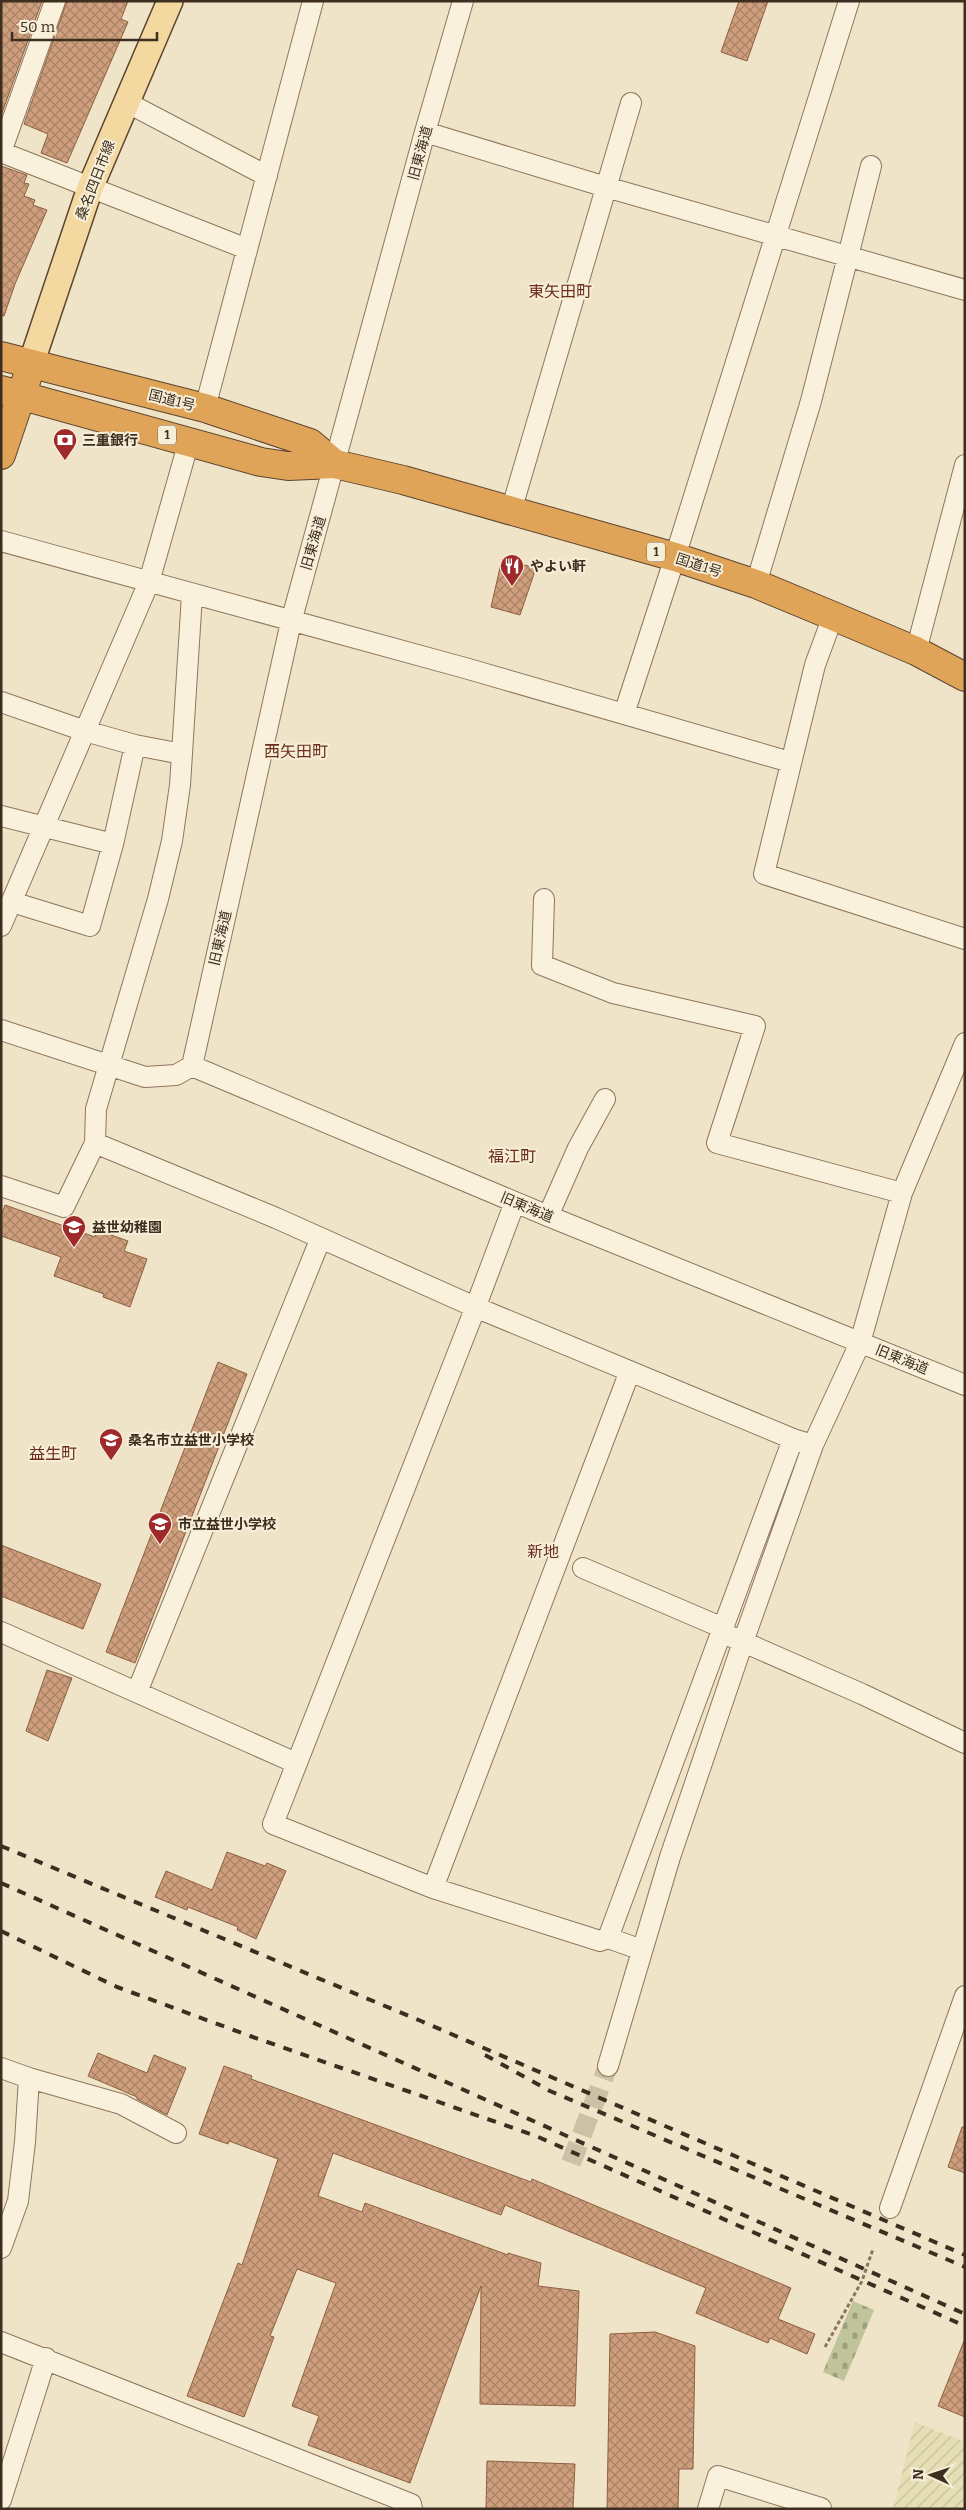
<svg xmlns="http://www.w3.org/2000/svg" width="966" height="2510" font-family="Bitter,'Noto Sans JP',serif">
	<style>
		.farmland { fill: url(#farmland-furrows) }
		.cemetery { fill: url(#cemetery-stones) }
		.building { fill: url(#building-cross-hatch); stroke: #8d5f41 }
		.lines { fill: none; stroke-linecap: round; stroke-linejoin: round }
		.minor-tunnel { stroke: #ccc0a6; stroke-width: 20; stroke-dasharray: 20 10; stroke-linecap: butt }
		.minor-casing { stroke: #8d765c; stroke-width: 22 }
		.major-casing { stroke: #5b4430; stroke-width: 28 }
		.highway-casing { stroke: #5b4430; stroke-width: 30 }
		.path { stroke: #8d765c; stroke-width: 3; stroke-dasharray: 4 2.5; stroke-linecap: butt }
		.minor { stroke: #faf1dc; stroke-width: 20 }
		.major { stroke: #f3d9a0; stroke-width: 25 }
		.highway { stroke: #e0a458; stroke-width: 28 }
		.rail { stroke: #3d2e20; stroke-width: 4; stroke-dasharray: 9 9; stroke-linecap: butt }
		.labels { text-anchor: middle; stroke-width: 4; stroke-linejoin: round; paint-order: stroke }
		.shield { fill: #f7eed8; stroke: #756857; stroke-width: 1 }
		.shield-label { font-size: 12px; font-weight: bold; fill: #3d2e20 }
		.street-label { font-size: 14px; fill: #3d2e20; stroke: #f7eed8 }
		.poi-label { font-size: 14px; font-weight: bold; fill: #3d2e20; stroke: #f7eed8; text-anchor: start }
		.quarter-label { font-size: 16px; fill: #6b2e1e; stroke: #f7eed8 }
	</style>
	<defs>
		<pattern id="farmland-furrows" width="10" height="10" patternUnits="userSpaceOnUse" patternTransform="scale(1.25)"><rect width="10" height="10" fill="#e6deb5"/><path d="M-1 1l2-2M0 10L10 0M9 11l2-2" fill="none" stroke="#c6bf9b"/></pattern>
		<pattern id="cemetery-stones" width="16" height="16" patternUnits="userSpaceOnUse" patternTransform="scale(1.25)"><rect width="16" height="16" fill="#bfc49a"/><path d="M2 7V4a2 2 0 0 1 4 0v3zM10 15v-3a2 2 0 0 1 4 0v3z" fill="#9ca07d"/></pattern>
		<pattern id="building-cross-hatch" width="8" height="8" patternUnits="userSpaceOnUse" patternTransform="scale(1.25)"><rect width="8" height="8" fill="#cf9f7d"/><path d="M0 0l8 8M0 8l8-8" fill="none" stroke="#a98266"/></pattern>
	</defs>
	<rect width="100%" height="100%" fill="#f0e4c8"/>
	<path class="farmland" d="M915 2422 965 2442V2509H893Z"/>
	<path class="cemetery" d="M853 2301 874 2310 844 2381 823 2372Z"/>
	<path class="building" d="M1 1H42L1 116Z
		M67 1H128L121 19 128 22 67 163 41 153 48 134 24 124Z
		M739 1H768L747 61 721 52Z
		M1 166 27 175 24 183 29 184 24 196 35 200 33 205 47 210 15 284 4 316 1 315Z
		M502 559 536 568 520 615 491 607Z
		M5 1205 95 1237 97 1230 128 1241 124 1251 147 1259 130 1307 103 1297 104 1294 54 1276 61 1257 1 1236V1216Z
		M218 1362 247 1374 135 1663 106 1652Z
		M1 1545 101 1584 83 1629 1 1596Z
		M47 1670 72 1678 48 1741 26 1731Z
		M227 1852 265 1866 267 1863 286 1871 256 1939 237 1930 238 1927 188 1907 187 1910 155 1897 166 1871 212 1890Z
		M98 2053 147 2073 154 2055 186 2068 167 2115 137 2099V2097L88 2076Z
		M224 2066 252 2076 251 2079 531 2182 532 2179 791 2288 778 2319 815 2334 807 2354 770 2338 768 2343 696 2313 706 2288 505 2205 501 2215 333 2153 318 2196 362 2212 365 2203 508 2255V2253L541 2263 538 2286 579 2291 575 2406 480 2404 481 2286 410 2483 308 2445 319 2416 292 2406 336 2283 297 2269 270 2336 274 2337 244 2417 187 2396 238 2263 242 2265 278 2159 229 2141 228 2144 199 2134Z
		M962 2127H965V2173L948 2167Z
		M655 2332 695 2346 693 2469H679L678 2509H607L610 2334Z
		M964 2341 965 2342V2417L938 2406Z
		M487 2461 575 2464 573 2509H486Z"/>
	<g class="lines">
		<path class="minor-tunnel" d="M571 2163 608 2066"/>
		<g class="minor-casing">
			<path id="minor" d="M55 1 1 152 247 249
				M126 102 267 176
				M425 132 606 187 965 290
				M205 408 313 1
				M511 511 631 103
				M1 541 465 668 790 762
				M756 584 811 401 871 166
				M192 595 180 785 172 841 158 899 96 1109 95 1143 276 1218 475 1307 793 1439 813 1445
				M833 616 815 665 764 874 965 939
				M916 651 965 465
				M1 702 85 731 135 745 113 844 90 926 12 902
				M624 714 675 557 849 1
				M135 745 182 754
				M1 816 113 844
				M544 899 542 965 613 993 755 1026 717 1143 902 1193
				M1 926 149 582 189 441
				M1 1030 145 1077 176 1075 192 1066
				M192 1066 291 622 425 132 463 1
				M192 1066 548 1216 965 1385
				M1 1186 64 1207 95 1143
				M515 1202 471 1319 273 1824 433 1888 600 1941 608 1938
				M548 1216 578 1148 605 1099
				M583 1568 723 1628
				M1 1632 296 1763
				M732 1637 862 1694 965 1743
				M137 1692 320 1240
				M433 1888 630 1371
				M642 1950 608 1938 793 1439
				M608 2066 670 1857 743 1642 813 1445 860 1343 902 1193 965 1043
				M1 2068 29 2078 25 2142 18 2201 1 2248
				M29 2078 121 2104 176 2133
				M890 2208 965 1996
				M1 2342 391 2496 411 2504 412 2509
				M1 2500 46 2358
				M708 2509 718 2476 821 2508"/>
		</g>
		<g class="major-casing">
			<path id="major" d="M31 364 90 188 170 1"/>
		</g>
		<g class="highway-casing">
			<path id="highway" d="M1 356 205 408 310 443 335 464
				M1 390 261 462 288 466 335 464 403 480 675 557 756 584 833 616 916 651 965 677
				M1 455 27 378"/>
		</g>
		<path class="path" d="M825 2347 862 2281 873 2249"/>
		<use href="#minor" class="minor"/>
		<use href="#major" class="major"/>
		<use href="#highway" class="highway"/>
		<path class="rail" d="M1 1846 421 2021 965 2255
			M1 1883 965 2314
			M1 1931 117 1987 250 2036 536 2136 965 2326
			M485 2055 550 2091 965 2267"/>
	</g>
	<defs>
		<g id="bank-pin" transform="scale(1.25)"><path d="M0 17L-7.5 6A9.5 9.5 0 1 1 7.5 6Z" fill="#9e2a2b" stroke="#f7eed8"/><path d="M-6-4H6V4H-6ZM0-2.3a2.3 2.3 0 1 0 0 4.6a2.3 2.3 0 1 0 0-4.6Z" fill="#fff"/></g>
		<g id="restaurant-pin" transform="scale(1.25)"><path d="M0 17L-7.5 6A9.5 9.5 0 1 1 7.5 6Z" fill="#9e2a2b" stroke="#f7eed8"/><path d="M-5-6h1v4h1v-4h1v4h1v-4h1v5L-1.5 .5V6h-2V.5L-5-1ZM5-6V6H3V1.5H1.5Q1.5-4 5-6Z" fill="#fff"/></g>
		<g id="school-pin" transform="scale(1.25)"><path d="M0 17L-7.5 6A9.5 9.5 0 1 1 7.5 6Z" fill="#9e2a2b" stroke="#f7eed8"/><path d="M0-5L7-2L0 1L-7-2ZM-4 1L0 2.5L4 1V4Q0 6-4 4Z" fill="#fff"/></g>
	</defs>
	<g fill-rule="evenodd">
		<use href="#bank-pin" x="65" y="440"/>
		<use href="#restaurant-pin" x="512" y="566"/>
		<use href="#school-pin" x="74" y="1227"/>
		<use href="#school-pin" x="111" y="1440"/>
		<use href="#school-pin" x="160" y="1524"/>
	</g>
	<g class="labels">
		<g class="shield">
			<rect x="158" y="425.5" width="18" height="19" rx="4"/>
			<rect x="647" y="542.5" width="18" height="19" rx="4"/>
		</g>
		<g class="shield-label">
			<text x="167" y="439">1</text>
			<text x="656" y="556">1</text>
		</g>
		<g class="street-label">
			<text transform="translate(420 153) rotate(-75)" y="5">旧東海道</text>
			<text transform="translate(95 180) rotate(-69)" y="5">桑名四日市線</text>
			<text transform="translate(172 400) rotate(14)" y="5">国道1号</text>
			<text transform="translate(313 543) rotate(-74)" y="5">旧東海道</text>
			<text transform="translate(699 565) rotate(18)" y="5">国道1号</text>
			<text transform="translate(220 938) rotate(-77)" y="5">旧東海道</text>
			<text transform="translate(527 1207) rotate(23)" y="5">旧東海道</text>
			<text transform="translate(902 1359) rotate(22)" y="5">旧東海道</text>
		</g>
		<g class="poi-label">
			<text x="82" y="445">三重銀行</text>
			<text x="530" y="571">やよい軒</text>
			<text x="92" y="1232">益世幼稚園</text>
			<text x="128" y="1445">桑名市立益世小学校</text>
			<text x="178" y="1529">市立益世小学校</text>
		</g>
		<g class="quarter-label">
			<text x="560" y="297">東矢田町</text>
			<text x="296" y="757">西矢田町</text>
			<text x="512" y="1162">福江町</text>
			<text x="53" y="1459">益生町</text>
			<text x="543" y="1557">新地</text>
		</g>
	</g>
	<rect width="966" height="2510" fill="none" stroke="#3d2e20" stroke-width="5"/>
	<g transform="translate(931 2475) rotate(273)" stroke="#f7eed8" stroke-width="4" paint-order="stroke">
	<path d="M0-4L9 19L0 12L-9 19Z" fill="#3d2e20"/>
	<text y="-8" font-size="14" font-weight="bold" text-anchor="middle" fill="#3d2e20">N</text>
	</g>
	<path d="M12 32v8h145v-8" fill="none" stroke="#3d2e20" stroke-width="2.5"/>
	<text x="20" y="32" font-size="15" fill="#3d2e20" stroke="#f7eed8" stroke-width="4" paint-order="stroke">50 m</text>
</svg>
